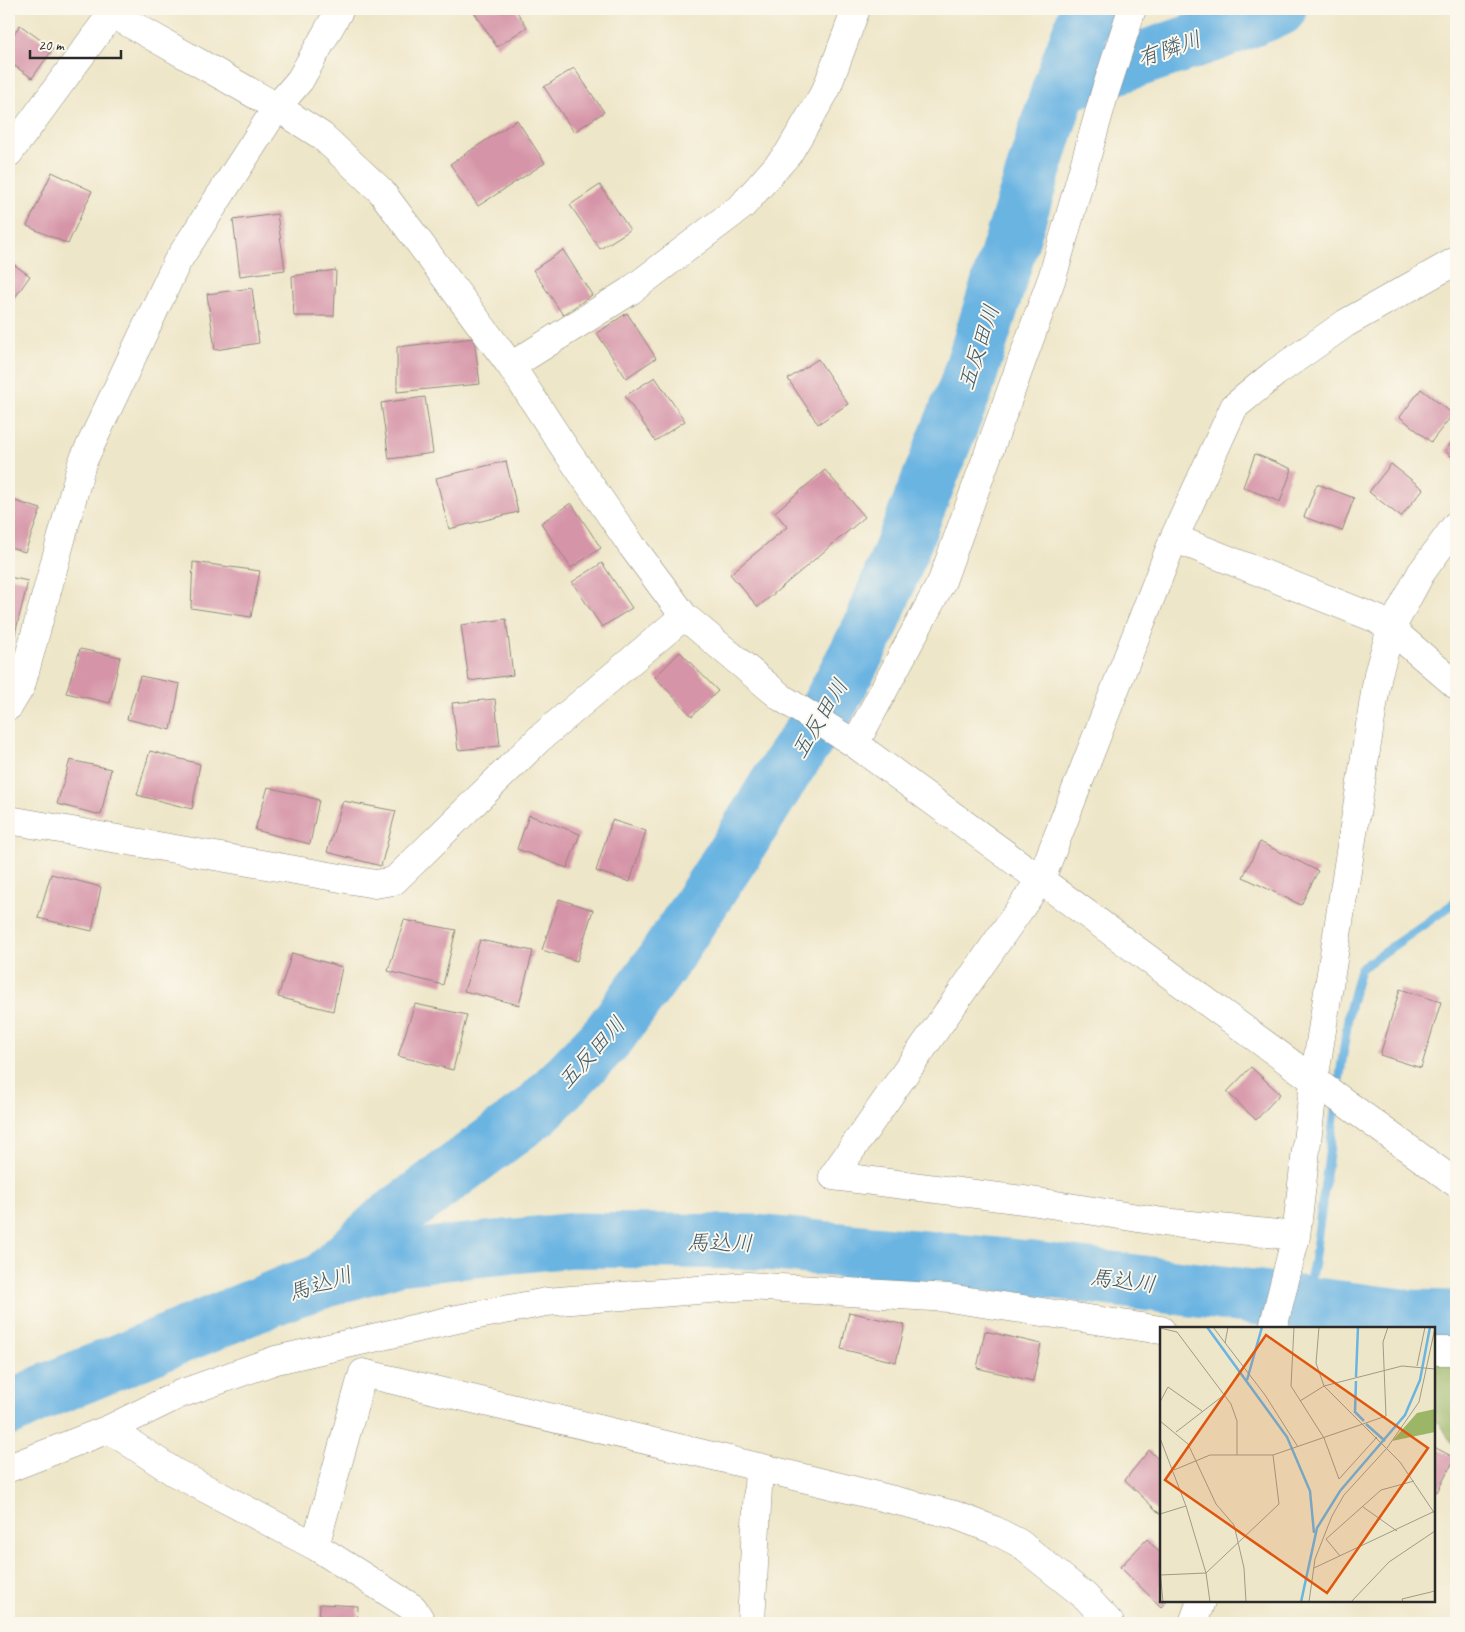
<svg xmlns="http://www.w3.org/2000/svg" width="1465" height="1632" font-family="Caveat,'Klee One',sans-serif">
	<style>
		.forest { fill: #9cb667; stroke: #647049 }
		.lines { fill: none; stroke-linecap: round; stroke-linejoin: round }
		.stream { stroke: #6ab4e2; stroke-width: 9 }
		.river { stroke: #6ab4e2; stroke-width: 55 }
		.building { fill: #d694a8 }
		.street-casing { stroke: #8c887a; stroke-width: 29 }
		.secondary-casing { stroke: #8c887a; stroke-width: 29 }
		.street { stroke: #fff; stroke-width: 28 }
		.secondary { stroke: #fff; stroke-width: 28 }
		.labels { text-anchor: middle; stroke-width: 4; stroke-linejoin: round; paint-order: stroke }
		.water-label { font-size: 22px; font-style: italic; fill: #415b6b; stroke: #fbf7ec }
		.inset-river { fill: none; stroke: #6ab4e2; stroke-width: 2.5 }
		.inset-road { fill: none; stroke: #a09b89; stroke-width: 1 }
		.view { fill: #df570e; fill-opacity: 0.15; stroke: #df570e; stroke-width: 2.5 }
		.inset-edge { fill: none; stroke: #2b2b2b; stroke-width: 2.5 }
	</style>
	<rect width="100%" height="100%" fill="#fbf7ec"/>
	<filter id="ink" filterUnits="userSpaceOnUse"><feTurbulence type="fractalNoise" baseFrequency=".02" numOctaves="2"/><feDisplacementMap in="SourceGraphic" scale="10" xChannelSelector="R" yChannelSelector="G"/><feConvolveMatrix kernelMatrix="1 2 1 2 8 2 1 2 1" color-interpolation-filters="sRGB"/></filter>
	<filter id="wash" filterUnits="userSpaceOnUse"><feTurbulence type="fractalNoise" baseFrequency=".0096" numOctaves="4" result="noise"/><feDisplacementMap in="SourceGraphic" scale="20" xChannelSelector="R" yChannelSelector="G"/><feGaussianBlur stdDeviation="1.12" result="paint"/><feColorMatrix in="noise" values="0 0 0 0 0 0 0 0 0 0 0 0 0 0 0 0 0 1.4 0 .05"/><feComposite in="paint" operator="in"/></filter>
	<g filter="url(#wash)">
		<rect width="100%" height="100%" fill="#eee6c8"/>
		<path class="forest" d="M1434 1359 1456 1360V1451L1440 1423 1434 1421Z"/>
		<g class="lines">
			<path class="stream" d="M1305 1302 1314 1262 1349 1011 1360 969 1456 902"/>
			<path class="river" d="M1060 86 1209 36 1279 9
				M321 1282 386 1222 537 1110 609 1035 661 964 739 845 788 766 826 711 870 628 966 387 1060 86 1088 9
				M9 1409 44 1392 291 1291 398 1258 574 1240 755 1242 1018 1267 1410 1317 1456 1318"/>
		</g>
		<g id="blocks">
			<path class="building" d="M472 9H515L527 27 497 47Z
				M20 25 53 49 32 78 9 62V41Z
				M574 68 604 112 574 132 544 87Z
				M517 120 545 163 478 206 450 164Z
				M52 172 92 191 68 244 27 226Z
				M600 185 630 230 600 249 570 205Z
				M277 214 285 270 240 276 233 220Z
				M563 250 592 295 563 315 533 270Z
				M9 261 30 276 9 306Z
				M336 270 334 316H294L292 276Z
				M252 288 259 343 215 350 207 294Z
				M627 313 656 358 626 378 597 333Z
				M474 338 480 384 397 392V347Z
				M818 359 848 404 818 424 788 379Z
				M655 377 685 421 655 441 625 396Z
				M1421 389 1453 414 1431 442 1400 417Z
				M425 397 433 453 389 459 381 403Z
				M1456 436V460L1445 451Z
				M1255 454 1292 469 1280 502 1243 487Z
				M506 461 518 512 449 529 436 478Z
				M1391 464 1423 489 1401 517 1369 492Z
				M825 470 865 517 758 607 730 574 787 527 775 512Z
				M1317 484 1354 498 1342 531 1304 517Z
				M9 499 41 509 25 552 9 547Z
				M571 503 601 548 571 568 541 523Z
				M193 562 260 571 251 617 191 608Z
				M602 563 632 608 602 627 572 582Z
				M9 577 28 581 13 642 9 641Z
				M506 619 513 675 469 681 461 625Z
				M80 649 120 657 110 703 66 693Z
				M680 652 718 691 692 716 655 677Z
				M140 676 180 684 171 730 127 719Z
				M495 699 500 746 458 750 452 703Z
				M150 751 200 764 192 809 137 795Z
				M70 760 111 769 101 815 57 804Z
				M268 787 319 800 310 844 255 830Z
				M343 801 396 811 381 866 327 852Z
				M529 815 580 834 567 868 517 849Z
				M612 820 646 831 630 882 596 871Z
				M1260 842 1318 871 1301 905 1243 877Z
				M51 874 101 887 92 931 38 918Z
				M559 899 593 910 577 961 542 950Z
				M404 920 456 930 443 985 388 971Z
				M480 940 533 951 519 1005 464 991Z
				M292 953 342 967 333 1011 278 997Z
				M1400 989 1441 1002 1421 1068 1380 1055Z
				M415 1004 467 1015 453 1070 398 1056Z
				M1251 1067 1280 1094 1256 1120 1227 1092Z
				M849 1312 905 1325 896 1362 841 1349Z
				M985 1331 1041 1344 1033 1381 977 1368Z
				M1434 1447 1455 1458 1437 1492 1434 1490Z
				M1149 1450 1161 1462V1515L1125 1480Z
				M1147 1539 1161 1554V1601H1167L1161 1607 1120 1567Z
				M320 1604 358 1606 357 1623H319Z"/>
		</g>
	</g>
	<g filter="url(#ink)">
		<use href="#blocks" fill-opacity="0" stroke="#8c887a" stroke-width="1"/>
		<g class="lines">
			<g class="street-casing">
				<path id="street" d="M111 13 277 107 322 136 381 191 511 366 566 450 632 546 684 616 782 698 855 744 1326 1089 1456 1183
					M511 366 630 291 742 206 788 154 826 90 856 9
					M1174 538 1377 619 1391 629 1456 685
					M9 706 21 686 82 463 177 262 277 107 300 80 340 9
					M855 744 942 581 1053 275 1105 92 1132 9
					M9 820 375 884 394 881 539 739 684 616
					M1296 1236 1163 1222 1031 1201 833 1176 1041 879 1174 538 1234 407 1275 373 1346 323 1456 261
					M1273 1328 1296 1236 1314 1081 1378 674 1391 629 1421 573 1456 525
					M1434 1351H1456
					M109 1429 174 1472 315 1546 413 1608 422 1623
					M9 1468 109 1429 180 1394 276 1360 457 1319 546 1302 748 1286 949 1298 1161 1330
					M315 1546 363 1373 717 1457 955 1515 994 1530 1019 1543 1086 1597 1110 1623
					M751 1623 759 1467
					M1193 1623 1201 1601"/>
			</g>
			<g class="secondary-casing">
				<path id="secondary" d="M9 153 115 9"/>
			</g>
			<use href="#street" class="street"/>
			<use href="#secondary" class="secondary"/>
		</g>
	</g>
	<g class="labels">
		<g class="water-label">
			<text transform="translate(1169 48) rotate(-19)" y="8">有隣川</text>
			<text transform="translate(978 347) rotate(-72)" y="8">五反田川</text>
			<text transform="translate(819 718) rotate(-59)" y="8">五反田川</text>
			<text transform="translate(591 1052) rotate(-48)" y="8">五反田川</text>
			<text transform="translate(720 1242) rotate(1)" y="8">馬込川</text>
			<text transform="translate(1123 1280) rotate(7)" y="8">馬込川</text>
			<text transform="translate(320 1283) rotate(-18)" y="8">馬込川</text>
		</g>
	</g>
	<g transform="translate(1160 1327)">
		<rect width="275" height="275" fill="#eee6c8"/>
		<path d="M275 82V105L232 114 257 86Z" fill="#9cb667"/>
		<path class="inset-river" d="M47 0 127 110 150 164 154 206M196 50 198 0M87 53 102 0M196 54 195 85 204 94M206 97 225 114M141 275 157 201 180 164 245 88 260 53 270 0"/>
		<path class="inset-road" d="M53 0 105 68 138 120M134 0 131 59 164 111 179 152 217 110M159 0 156 36 164 59 240 135 275 187M0 1 17 5 71 77 77 94V128M65 16 68 0M257 39 265 0M140 74 164 59 242 39 275 42M0 75 8 60 42 84M0 94 28 117 56 177 74 198 84 241 86 275M16 105 64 68M0 111 26 179 46 246 50 275M14 143 50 128H113L226 89 223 15 228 0M203 180 237 204M0 187 26 179M180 229 166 212 221 163 254 154M154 241 275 184M0 243 3 275M0 248 46 246 119 177 113 128M149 275 155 232 172 189 184 168 227 121 259 75 275 1M191 275 229 235 275 204M243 275 242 272 275 264"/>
		<path class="view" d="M106 8 268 121 167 266 5 153Z"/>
		<rect width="275" height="275" class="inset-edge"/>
	</g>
	<rect width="1465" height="1632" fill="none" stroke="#fbf7ec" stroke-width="30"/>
	<path d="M30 50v8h91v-8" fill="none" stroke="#2b2b2b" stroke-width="2.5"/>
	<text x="38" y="50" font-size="15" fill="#2b2b2b" stroke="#fbf7ec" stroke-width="4" paint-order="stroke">20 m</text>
</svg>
